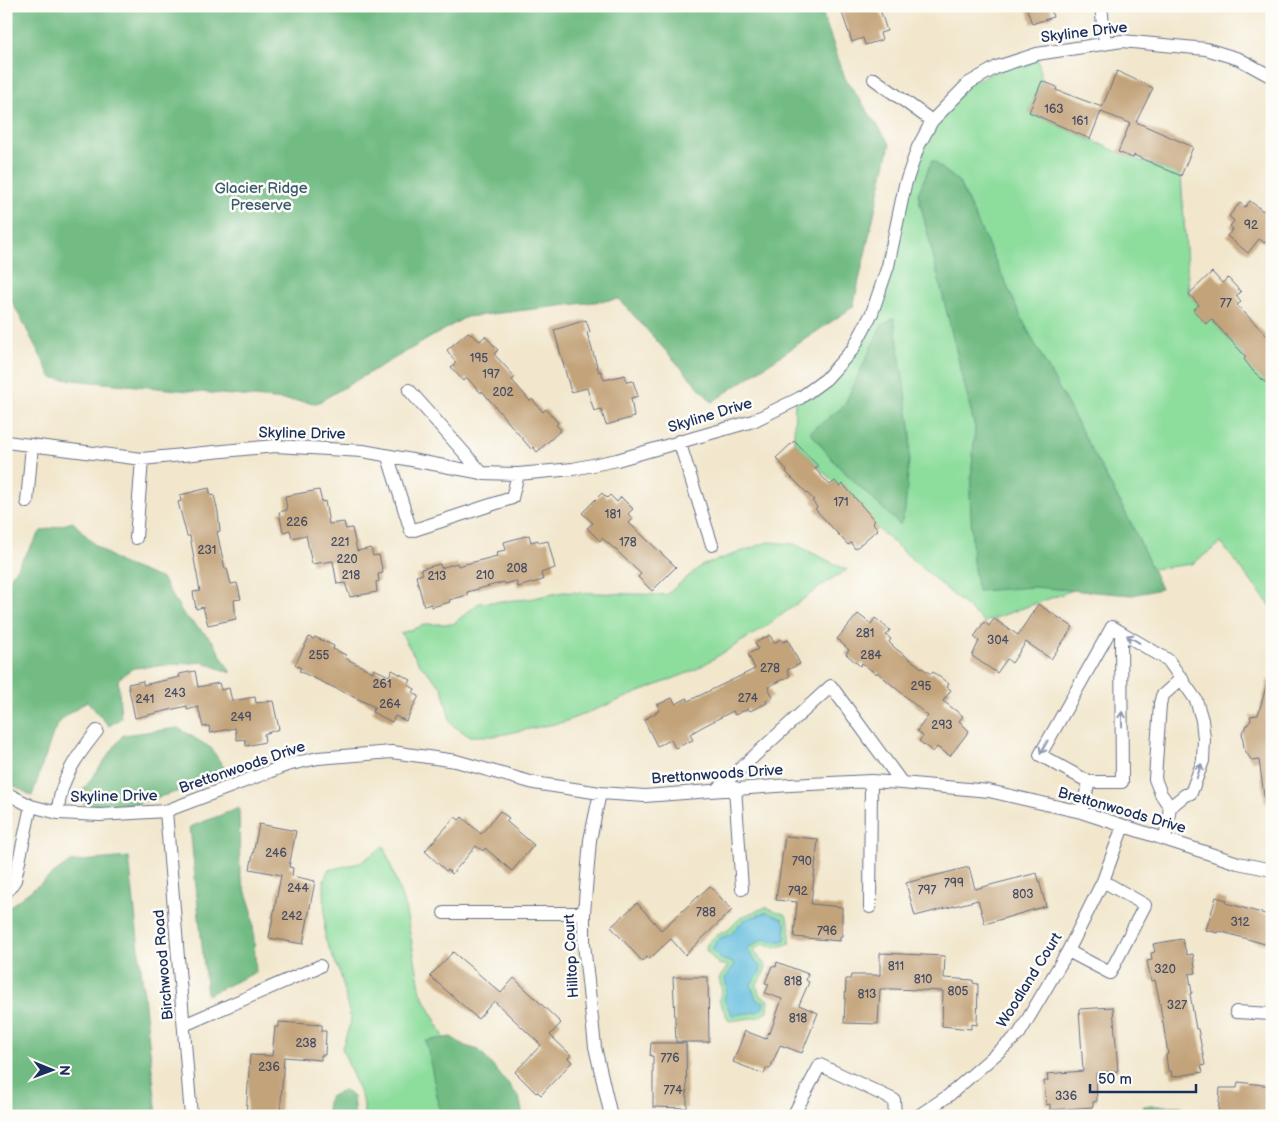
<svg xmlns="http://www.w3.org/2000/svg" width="1278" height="1122" font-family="'Balsamiq Sans',sans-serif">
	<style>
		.green { fill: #8ddd9d; stroke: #54867e }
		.forest { fill: #72bc84; stroke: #467671 }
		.water { fill: #60bdde; stroke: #3e769e }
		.building { fill: #c3a379 }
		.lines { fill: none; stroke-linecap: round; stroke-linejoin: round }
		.street-casing { stroke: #666f85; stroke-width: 14 }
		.street { stroke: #fff; stroke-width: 12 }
		.oneway { stroke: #8d97ae }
		.labels { text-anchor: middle; stroke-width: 5; stroke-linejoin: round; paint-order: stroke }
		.number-label { font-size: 12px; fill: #454c65 }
		.street-label { font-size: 15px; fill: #1b2f5e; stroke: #fdfcf7 }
		.park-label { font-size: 15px; fill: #385a6e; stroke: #fdfcf7 }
	</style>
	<rect width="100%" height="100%" fill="#fdfcf7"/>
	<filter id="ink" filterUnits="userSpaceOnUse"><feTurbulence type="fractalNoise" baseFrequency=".02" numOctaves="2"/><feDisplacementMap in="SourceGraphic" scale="10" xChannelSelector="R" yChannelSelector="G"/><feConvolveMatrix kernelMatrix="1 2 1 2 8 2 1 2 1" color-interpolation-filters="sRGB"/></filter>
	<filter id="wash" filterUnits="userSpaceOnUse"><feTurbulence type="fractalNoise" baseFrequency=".0096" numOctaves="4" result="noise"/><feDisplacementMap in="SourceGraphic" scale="20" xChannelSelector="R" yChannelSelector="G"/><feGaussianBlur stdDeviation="1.12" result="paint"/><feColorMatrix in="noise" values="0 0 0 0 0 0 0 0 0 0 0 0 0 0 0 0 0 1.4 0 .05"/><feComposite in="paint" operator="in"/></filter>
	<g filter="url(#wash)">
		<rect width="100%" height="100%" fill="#f2e7cd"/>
		<path class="green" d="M1037 54 1042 81 1029 112 1118 152 1181 175 1189 294 1272 388V608L1221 543 1192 564 1121 573 984 622 878 529 794 441 795 400 826 379 872 313 918 147 969 83Z
			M768 542 794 544 847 570 831 579 762 629 695 670 564 722 495 736H469L451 724 442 688 418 662 401 633 427 624H453L479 603 528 599 563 592 666 595 701 566Z
			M384 846 405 907 421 992 481 1110V1116H364V1104L342 1048 351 1021 341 976 325 939 324 881 328 870 360 863Z
			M766 907 786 915 790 927V943L777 948 763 944 753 950 766 966 764 975 756 985 760 995 769 1000 768 1011 759 1017 729 1021 719 1000 722 989 719 979 728 966 718 964 706 950 707 944 715 936 728 930 741 917Z"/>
		<path class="forest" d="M6 6H820L845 78 890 144 853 307 712 402 619 299 466 317 317 403 52 378 6 290Z
			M932 160 959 182 1025 325 1133 527 1161 589 1132 595 1033 587 978 591 973 563 970 493 975 428 918 194Z
			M894 318 911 433 905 511 900 525 837 465 810 432 844 406 881 326Z
			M73 522 95 545 119 562 162 579 184 615 212 640 231 673 202 662 133 668 118 679 121 718 109 726 87 701 62 719 53 733 32 796 6 781V584L41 531Z
			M178 728 211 748 230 777 94 815 78 797 123 735Z
			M239 808 240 874 252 911 256 972 207 995 190 827Z
			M129 857 157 1116H6V909L70 862Z
			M451 1037 465 1046 479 1050 519 1097 523 1116H441L426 1041Z
			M345 1090 353 1097 355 1116H326L329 1097Z
			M1144 1106H1181L1193 1116H1135Z"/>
		<path class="water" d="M767 912 783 919 786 927 785 940 777 942 763 939 746 949 761 967 760 973 751 984 756 999 764 1002 763 1008 757 1012 732 1015 724 1000 727 989 725 979 735 964 721 959 712 949 718 939 731 934 744 920Z"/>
		<g id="blocks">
			<path class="building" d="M853 6H879L887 31 880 33 882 40 865 45 863 38 852 42 841 10Z
				M1026 6H1050L1053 17 1032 24Z
				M1117 71 1153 88 1136 122 1193 147 1181 176 1134 155 1133 158 1118 152 1130 123 1101 112 1090 139 1029 112 1042 81 1057 87 1056 90 1102 107Z
				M1272 200V235L1265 243 1259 239 1248 253 1227 236 1233 229 1230 226 1234 221 1229 216 1240 203 1245 207 1250 201 1263 211Z
				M1212 272 1222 283 1228 278 1241 292 1236 296 1241 302 1237 305 1272 341V388L1253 371 1244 359 1246 357 1211 319 1206 324 1193 310 1199 305 1189 294Z
				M586 320 590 332 587 333 599 372 601 371 604 380 625 375 627 382 633 381 638 396 631 398 634 417 606 425 601 409 594 411 587 388 571 392 554 330Z
				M468 332 480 341 485 336 498 350 494 354 515 377 512 380 530 401 532 399 543 412 546 409 558 423 556 425 561 430 537 452 533 447 531 449 482 391 481 393 467 378 463 381 451 367 456 363 447 350Z
				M794 441 818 466 815 469 830 485 835 481 840 487 843 484 875 521 873 523 878 529 855 549 851 543 848 545 827 522 815 509 817 507 812 501 814 500 786 472 787 470 776 458Z
				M209 488 211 496 214 495 218 512 220 531 217 532 225 569H227L231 584 237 583 241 599 234 600 236 619 208 625 203 607 196 609 193 592 200 591 195 564 190 536H187L178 502 181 501 180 495Z
				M319 490 322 502 325 501 329 524 344 522 346 529 352 528 357 551 371 548 373 556 379 555 383 573 378 574 379 581 376 582 377 592 350 597 345 583 337 584 333 561 312 564 306 535 292 538 290 530 283 532 279 512 287 510 285 496Z
				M602 493 607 498 610 495 617 502 621 497 633 509 628 514 633 519 629 523 676 567 652 591 638 577 641 574 617 551 602 538 600 541 587 528 593 523 582 513Z
				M529 535 531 542 538 540 539 543 548 541 555 568 541 573 543 580 518 587 516 581 505 584 504 582 467 592 468 595 449 600 450 602 432 607 431 604 424 606 416 576 423 574 421 569 440 564 441 568 457 563 458 566 497 556 496 552 506 550 504 542Z
				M1038 604 1073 627 1051 659 1026 642 1012 663 1007 659 997 673 972 656 979 641 974 637 984 622 989 626 994 619 1018 635Z
				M858 614 871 624 875 618 890 630 886 635 891 639 889 642 895 648 919 666 931 674 933 672 949 684 947 687 951 690 943 701 963 716 959 721 969 731 950 756 937 747 933 752 919 741 923 736 917 731 928 716 877 672 876 674 862 663 860 666 846 654 849 650 837 639Z
				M770 635 774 643 781 639 783 642 788 640 800 664 787 670 790 676 768 687 773 697 766 700 767 703 750 711 748 709 735 715 733 711 702 727 690 734 693 740 675 748 671 740 657 746 644 720 660 710 657 705 672 698 676 704 687 698 688 701 755 669 748 654 758 649 755 643Z
				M309 637 313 639 315 637 334 646 333 649 346 655 345 658 373 672 374 669 389 676 392 670 411 680 408 685 415 689 413 693 419 696 406 721 395 716 392 722 372 712 375 707 299 671 301 668 295 665Z
				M195 671 198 687 219 683 221 690 229 688 232 701 255 697 256 703 273 701 279 729 264 734 265 742 246 746 245 739 237 740 235 728 210 733 209 726 203 727 198 707 187 710V706L135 718 128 684 143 681V685L180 677 179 674Z
				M1268 680H1272V803H1265L1259 760 1252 761 1244 749 1242 732 1251 720 1250 716 1258 715Z
				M500 811 509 818 506 821 534 845 512 871 485 848 483 851 476 846 452 874 448 870 446 871 425 851 455 817 459 820 462 817 481 834Z
				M259 824 296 831 289 867 293 868 292 876 315 881 303 944 269 938 281 875 250 869Z
				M785 836 818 839 811 904 842 907V936H840V941L794 937 797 902 776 900Z
				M969 867 975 889 1037 873 1046 906 985 924 978 900 915 916 906 883Z
				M710 886 732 910 685 955 671 939 649 959 647 957 642 961 611 927 637 903 661 930Z
				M1216 897 1227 900 1226 903 1272 916V946L1219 931 1218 933 1206 930Z
				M1182 939 1187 955 1193 954 1196 973 1189 974 1192 993 1190 994 1196 1029H1198L1205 1065 1201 1066 1203 1072 1172 1077 1171 1071H1168L1166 1055 1168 1054 1159 998 1155 980 1151 981 1147 961 1152 960 1151 953 1155 952 1153 944Z
				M453 952 501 993 514 978 561 1023 550 1035 571 1055 568 1058 572 1062 541 1095 538 1092 536 1093 515 1072 541 1045 494 1001 478 1019 430 976Z
				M880 953 945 956 944 978 973 980V983L978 984 977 1025 971 1024V1029L942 1026 943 991 893 989H880L878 1024 844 1023 846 979H850L851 975H880Z
				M777 962 808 974 806 980 809 982 799 1005 818 1013 802 1053 780 1045 770 1069 766 1068 764 1074 733 1062 745 1031 766 1039 769 1032 770 1033 782 999 765 993 769 984 765 983 772 966 776 967Z
				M673 977H708L709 1042H676Z
				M1113 1007 1118 1071 1096 1073 1097 1101 1093 1102V1107L1050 1110V1104L1046 1105 1044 1081H1048L1047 1074 1083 1071 1079 1009Z
				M279 1022 322 1025V1031H326L325 1055H321V1060L284 1057 280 1116H246L250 1055 272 1056 275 1027H279Z
				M651 1043H686L687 1108 653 1107V1056H650Z
				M1238 1082 1272 1086V1113L1259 1112V1116H1218L1220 1088H1237Z"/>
		</g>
	</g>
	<g filter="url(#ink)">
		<use href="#blocks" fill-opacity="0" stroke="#666f85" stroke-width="1"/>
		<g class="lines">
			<g class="street-casing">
				<path id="street" d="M1101 6 1105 43
					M874 79 932 121
					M409 390 482 473
					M679 441 712 545
					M6 442 142 459 275 446 363 451 482 473 518 474 573 469 617 460 753 421 800 398 826 379 853 349 872 313 888 266 905 185 918 147 932 121 969 83 997 67 1037 54 1122 41 1206 49 1239 59 1272 77
					M388 457 411 531 512 498 518 474
					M27 502 32 445
					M136 538 142 459
					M1121 632 1122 782H1089L1040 755 1112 627 1168 660 1196 700 1202 720 1204 739 1203 761 1191 793 1185 795 1170 807
					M735 788 742 889
					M718 789 831 686 902 783
					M6 793 31 806 58 813 100 815 166 811 287 765 318 758 392 752 456 761 534 783 600 793 645 796 790 785 871 781 902 783 989 791 1081 812 1238 863 1272 870
					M600 793 590 840 584 913V944L595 1047 611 1116
					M166 811 191 1116
					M1081 812 1089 782
					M58 813C59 780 77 756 97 731
					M1165 839 1170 807 1161 794 1155 779 1160 704 1162 696 1182 678
					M6 893 15 880 31 806
					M870 907 871 781
					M444 913H584
					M1068 951 1110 973 1145 905 1103 881
					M1236 1012 1272 1014
					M184 1025 320 966
					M793 1116 820 1065 894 1100 895 1116
					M918 1116 948 1096 1019 1034 1068 951 1103 881 1123 826"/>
			</g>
			<use href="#street" class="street"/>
		</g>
		<defs><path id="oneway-shaft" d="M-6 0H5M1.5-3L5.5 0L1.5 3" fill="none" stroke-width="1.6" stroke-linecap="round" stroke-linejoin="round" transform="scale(1.25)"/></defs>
		<g class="oneway">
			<use href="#oneway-shaft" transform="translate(1133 639) rotate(-149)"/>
			<use href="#oneway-shaft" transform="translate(1122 719) rotate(-90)"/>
			<use href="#oneway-shaft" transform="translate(1044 747) rotate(119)"/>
			<use href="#oneway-shaft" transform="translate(1199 771) rotate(-73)"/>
		</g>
	</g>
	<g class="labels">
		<g class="number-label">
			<text x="1054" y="113">163</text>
			<text x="1080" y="125">161</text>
			<text x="1251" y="229">92</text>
			<text x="1226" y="307">77</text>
			<text x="479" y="362">195</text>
			<text x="491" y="378">197</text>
			<text x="503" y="396">202</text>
			<text x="841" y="506">171</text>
			<text x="613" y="518">181</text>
			<text x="297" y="526">226</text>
			<text x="340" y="546">221</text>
			<text x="628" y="546">178</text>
			<text x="207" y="554">231</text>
			<text x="347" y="563">220</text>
			<text x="517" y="572">208</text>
			<text x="351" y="579">218</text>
			<text x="485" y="579">210</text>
			<text x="437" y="580">213</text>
			<text x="865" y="637">281</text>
			<text x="998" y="644">304</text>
			<text x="319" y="659">255</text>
			<text x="871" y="659">284</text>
			<text x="770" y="672">278</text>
			<text x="382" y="688">261</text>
			<text x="921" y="690">295</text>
			<text x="175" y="697">243</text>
			<text x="748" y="702">274</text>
			<text x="145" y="703">241</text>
			<text x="390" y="708">264</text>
			<text x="241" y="721">249</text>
			<text x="942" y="729">293</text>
			<text x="276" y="857">246</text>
			<text x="802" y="865">790</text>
			<text x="954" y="887">799</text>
			<text x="298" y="892">244</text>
			<text x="927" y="894">797</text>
			<text x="798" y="895">792</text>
			<text x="1023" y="898">803</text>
			<text x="706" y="916">788</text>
			<text x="292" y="920">242</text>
			<text x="1240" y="926">312</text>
			<text x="827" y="935">796</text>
			<text x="896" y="970">811</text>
			<text x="1165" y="973">320</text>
			<text x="923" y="983">810</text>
			<text x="793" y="985">818</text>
			<text x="958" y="995">805</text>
			<text x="867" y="998">813</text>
			<text x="1177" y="1009">327</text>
			<text x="798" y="1022">818</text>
			<text x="306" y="1047">238</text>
			<text x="670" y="1062">776</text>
			<text x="269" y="1071">236</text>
			<text x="673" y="1094">774</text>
			<text x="1066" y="1100">336</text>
		</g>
		<g class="street-label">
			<text transform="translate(1084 32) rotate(-7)" y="5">Skyline Drive</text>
			<text transform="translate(710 415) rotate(-17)" y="5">Skyline Drive</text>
			<text transform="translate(302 433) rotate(1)" y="5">Skyline Drive</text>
			<text transform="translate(242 767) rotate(-19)" y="5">Brettonwoods Drive</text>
			<text transform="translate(717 774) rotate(-4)" y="5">Brettonwoods Drive</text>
			<text transform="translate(114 796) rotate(-1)" y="5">Skyline Drive</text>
			<text transform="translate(1122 810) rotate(16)" y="5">Brettonwoods Drive</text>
			<text transform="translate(571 956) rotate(-93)" y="5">Hilltop Court</text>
			<text transform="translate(163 965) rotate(-95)" y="5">Birchwood Road</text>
			<text transform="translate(1029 980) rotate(-58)" y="5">Woodland Court</text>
		</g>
		<g class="park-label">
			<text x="261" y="193">Glacier Ridge<tspan x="261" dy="17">Preserve</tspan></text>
		</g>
	</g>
	<rect width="1278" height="1122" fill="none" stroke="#fdfcf7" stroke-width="25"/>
	<g transform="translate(52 1070) rotate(91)" stroke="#fdfcf7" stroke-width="4" paint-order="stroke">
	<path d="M0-4L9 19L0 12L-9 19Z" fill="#1b2f5e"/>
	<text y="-8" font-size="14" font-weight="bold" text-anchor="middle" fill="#1b2f5e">N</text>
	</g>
	<path d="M1090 1084v8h106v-8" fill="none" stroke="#1b2f5e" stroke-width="2.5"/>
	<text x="1098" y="1084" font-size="15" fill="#1b2f5e" stroke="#fdfcf7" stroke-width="4" paint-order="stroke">50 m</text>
</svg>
